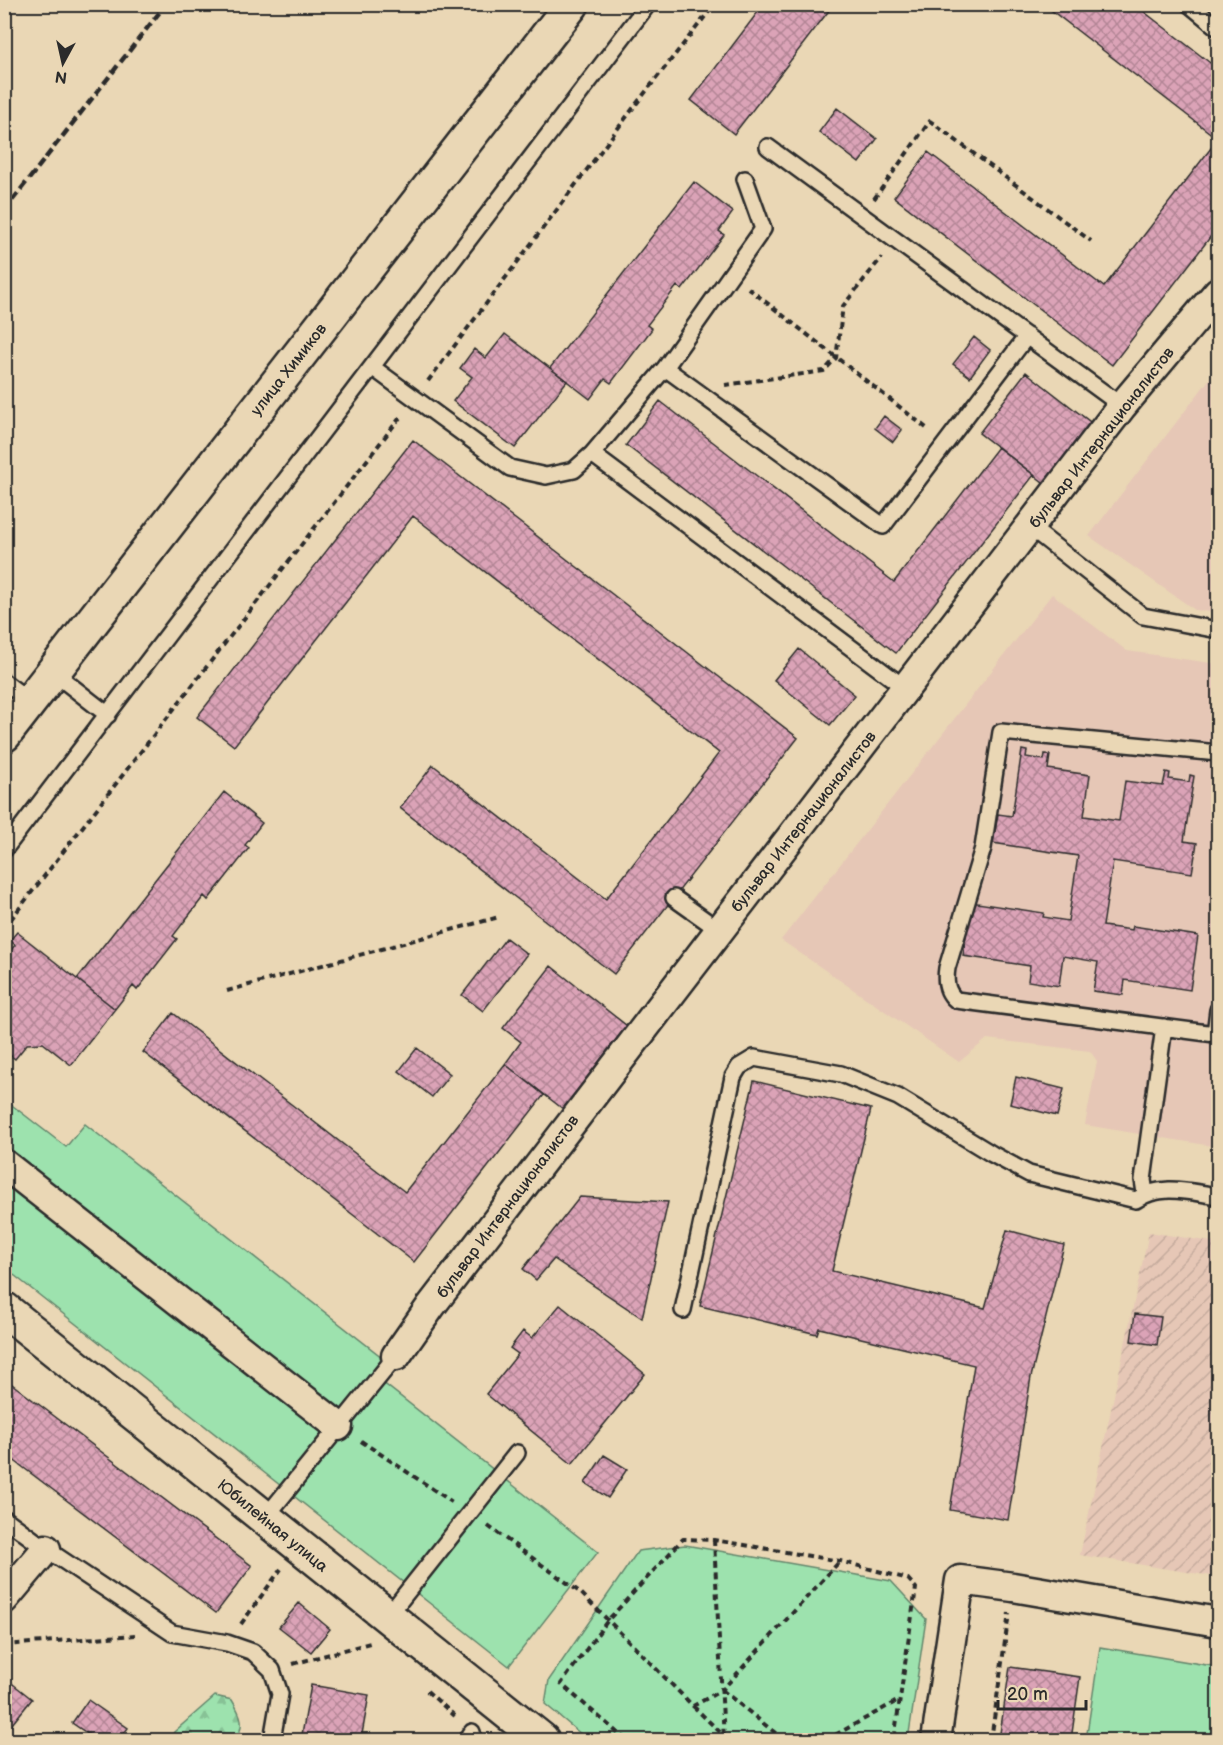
<svg xmlns="http://www.w3.org/2000/svg" width="1223" height="1745" font-family="'Balsamiq Sans',sans-serif">
	<style>
		.built { fill: #e6c7b6 }
		.industrial { fill: url(#industrial-furrows) }
		.forest { fill: url(#forest-firs); stroke: #64866c; stroke-width: 1.5 }
		.park { fill: #9de2ae; stroke: #64866c; stroke-width: 1.5 }
		.building { fill: url(#building-cross-hatch); stroke: #2b2b2b; stroke-width: 1.5 }
		.lines { fill: none; stroke-linecap: round; stroke-linejoin: round }
		.lane-casing { stroke: #2b2b2b; stroke-width: 20 }
		.street-casing { stroke: #2b2b2b; stroke-width: 33 }
		.secondary-casing { stroke: #2b2b2b; stroke-width: 38 }
		.path { stroke: #2b2b2b; stroke-width: 4; stroke-dasharray: 6 4.5; stroke-linecap: butt }
		.lane { stroke: #ead7b5; stroke-width: 15 }
		.street { stroke: #ead7b5; stroke-width: 28 }
		.secondary { stroke: #ead7b5; stroke-width: 33 }
		.rail { stroke: #2b2b2b; stroke-width: 4.5; stroke-dasharray: 9 4.5; stroke-linecap: butt }
		.labels { text-anchor: middle; stroke-width: 4.5; stroke-linejoin: round; paint-order: stroke }
		.street-label { font-size: 16px; fill: #2b2b2b; stroke: #ead7b5 }
	</style>
	<defs>
		<pattern id="industrial-furrows" width="10" height="10" patternUnits="userSpaceOnUse" patternTransform="scale(1.5)"><rect width="10" height="10" fill="#e6c7b6"/><path d="M-1 1l2-2M0 10L10 0M9 11l2-2" fill="none" stroke="#c5ab9d"/></pattern>
		<pattern id="forest-firs" width="22" height="20" patternUnits="userSpaceOnUse" patternTransform="scale(1.5)"><rect width="22" height="20" fill="#9de2ae"/><path d="M5 1l3.5 6h-7zM16 11l3.5 6h-7z" fill="#87c296"/></pattern>
		<pattern id="building-cross-hatch" width="8" height="8" patternUnits="userSpaceOnUse" patternTransform="scale(1.5)"><rect width="8" height="8" fill="#dba3b7"/><path d="M0 0l8 8M0 8l8-8" fill="none" stroke="#b28595"/></pattern>
	</defs>
	<rect width="100%" height="100%" fill="#ead7b5"/>
	<filter id="ink" filterUnits="userSpaceOnUse"><feTurbulence type="fractalNoise" baseFrequency=".0167" numOctaves="2"/><feDisplacementMap in="SourceGraphic" scale="12" xChannelSelector="R" yChannelSelector="G"/><feConvolveMatrix kernelMatrix="1 2 1 2 8 2 1 2 1" color-interpolation-filters="sRGB"/></filter>
	<g filter="url(#ink)">
		<path class="built" d="M1218 368V613L1195 610 1089 536Z
			M1052 594 1127 651 1218 664V1147L1085 1125 1097 1061 1090 1051 987 1039 959 1062 781 940Z"/>
		<path class="industrial" d="M1149 1232 1218 1243V1577L1080 1555Z"/>
		<path class="forest" d="M215 1696 232 1700C241 1715 246 1725 235 1740H170L174 1732Z"/>
		<path class="park" d="M4 1099 66 1147 85 1124 383 1358 372 1374 598 1552 509 1666 5 1268Z
			M685 1545 891 1581 926 1619 908 1740H588L545 1704 549 1680 638 1551Z
			M1100 1647 1218 1667V1740H1086Z"/>
		<path class="building" d="M764 4H834L734 134 691 100Z
			M1043 4H1134L1218 69V139Z
			M837 108 877 139 859 163 819 132Z
			M1218 139V227L1112 365 894 197 928 152 1104 287Z
			M694 182 733 212 719 231 724 235 682 290 677 286 647 325 652 329 611 383 605 379 590 399 550 368Z
			M505 334 567 381 515 448 453 401 472 377 460 368 474 349 486 358Z
			M974 337 990 350 970 377 953 364Z
			M1026 372 1094 425 1047 485 979 433Z
			M660 401 894 582 998 447 1034 475 896 653 626 445Z
			M884 416 902 430 893 442 875 428Z
			M413 440 798 738 614 974 400 808 433 765 606 899 719 753 413 516 234 746 197 717Z
			M799 649 855 695 830 725 774 680Z
			M1022 750 1027 751 1026 757 1044 760 1045 754 1050 755 1048 769 1090 775 1084 816 1119 821 1125 781 1163 786 1166 772 1170 773 1169 779 1189 782 1190 775 1194 776 1184 841 1197 843 1192 873 1113 861 1103 926 1132 930 1133 926 1198 936 1190 990 1125 980 1123 995 1093 991 1098 962 1063 956 1059 986 1028 981 1030 966 963 956 971 902 1044 913 1043 917 1068 921 1078 856 993 843 998 814 1012 816Z
			M224 792 262 823 245 845 249 848 208 900 204 896 173 936 177 939 137 990 133 986 115 1009 77 979Z
			M17 932 115 1009 71 1065 43 1043 27 1044 15 1059 4 1051V958L15 945 10 940Z
			M506 938 527 954 483 1011 462 995Z
			M551 966 627 1026 563 1109 505 1064 521 1042 503 1028Z
			M173 1013 405 1192 505 1064 544 1095 414 1262 143 1052Z
			M417 1048 450 1074 432 1097 399 1071Z
			M1016 1077 1064 1089 1057 1116 1010 1104Z
			M754 1081 871 1109 832 1271 985 1308 1007 1230 1064 1245 1031 1377 1008 1520 950 1510 974 1365 819 1328 817 1334 700 1306Z
			M580 1197 668 1202 642 1318 554 1259 536 1280 523 1269Z
			M560 1305 645 1374 572 1464 486 1394 518 1354 510 1348 523 1331 532 1338Z
			M1135 1314 1161 1317 1157 1345 1131 1341Z
			M4 1378 252 1566 216 1613 4 1453Z
			M604 1455 627 1469 608 1498 585 1483Z
			M299 1603 330 1629 311 1652 279 1627Z
			M1010 1667 1080 1677 1071 1740H999Z
			M4 1677 32 1699 4 1734Z
			M311 1685 369 1695 361 1740H301Z
			M88 1700 128 1728 119 1740H97L72 1723Z"/>
		<g class="lines">
			<g class="lane-casing">
				<path id="lane" d="M1189 4 1218 28
					M768 147 1122 406
					M372 367 510 468 546 476 574 470 592 454 665 368 883 526 1027 336
					M665 368 763 229 745 179
					M592 454 905 688
					M1030 527 1143 616 1218 630
					M53 672 108 715
					M4 682 30 701
					M1218 753 1001 732 983 848 947 968C945 981 946 992 956 1000L1215 1034 1218 1010
					M4 850 648 4
					M674 898 719 930
					M1145 1193 1143 1180 1164 1027
					M683 1310 733 1077 739 1067 754 1058 841 1074 898 1097 992 1154 1029 1174 1136 1200C1160 1183 1190 1192 1218 1196
					M4 1518 46 1549 172 1633 227 1643 253 1652 272 1670 280 1694 272 1740
					M265 1518 396 1356
					M388 1616 517 1453
					M467 1740 472 1732"/>
			</g>
			<g class="street-casing">
				<path id="street" d="M4 1164 338 1426
					M396 1356 431 1306 1122 406 1218 292
					M4 1599 46 1549
					M936 1740 960 1580 1013 1587 1218 1622"/>
			</g>
			<g class="secondary-casing">
				<path id="secondary" d="M4 735 572 4
					M4 1309 542 1740"/>
			</g>
			<path class="path" d="M874 199 930 121 1091 241
				M748 288 929 430
				M428 381 637 103 715 4
				M725 385 824 371 836 358 843 306 882 257
				M4 911 13 917
				M4 928 402 415
				M227 991 499 917
				M361 1441 452 1502
				M488 1526 581 1593 693 1706 722 1690 840 1561
				M714 1540 724 1740
				M241 1624 281 1569
				M4 1645 135 1635
				M293 1664 370 1643
				M722 1690 784 1740
				M427 1691 457 1718
				M693 1706 723 1735
				M626 1740 561 1684 608 1620 683 1539 714 1540 840 1561 908 1579 916 1588 894 1740
				M826 1740 899 1700
				M991 1740 1009 1613"/>
			<use href="#lane" class="lane"/>
			<use href="#street" class="street"/>
			<use href="#secondary" class="secondary"/>
			<path class="rail" d="M4 211 166 4"/>
		</g>
	</g>
	<g class="labels">
		<g class="street-label">
			<text transform="translate(288 369) rotate(-52)" y="6">улица Химиков</text>
			<text transform="translate(1101 437) rotate(-52)" y="6">бульвар Интернационалистов</text>
			<text transform="translate(803 821) rotate(-52)" y="6">бульвар Интернационалистов</text>
			<text transform="translate(507 1206) rotate(-53)" y="6">бульвар Интернационалистов</text>
			<text transform="translate(273 1525) rotate(39)" y="6">Юбилейная улица</text>
		</g>
	</g>
	<rect width="1223" height="1745" fill="none" stroke="#ead7b5" stroke-width="24"/>
	<rect x="12" y="12" width="1199" height="1721" fill="none" stroke="#2b2b2b" stroke-width="2" filter="url(#ink)"/>
	<g transform="translate(63 63) rotate(188)" stroke="#ead7b5" stroke-width="4.5" paint-order="stroke">
	<path d="M0-4.5L10 22L0 15L-10 22Z" fill="#2b2b2b"/>
	<text y="-9" font-size="16" font-weight="bold" text-anchor="middle" fill="#2b2b2b">N</text>
	</g>
	<path d="M998 1700v9h88v-9" fill="none" stroke="#2b2b2b" stroke-width="3"/>
	<text x="1007" y="1700" font-size="18" fill="#2b2b2b" stroke="#ead7b5" stroke-width="4.5" paint-order="stroke">20 m</text>
</svg>
